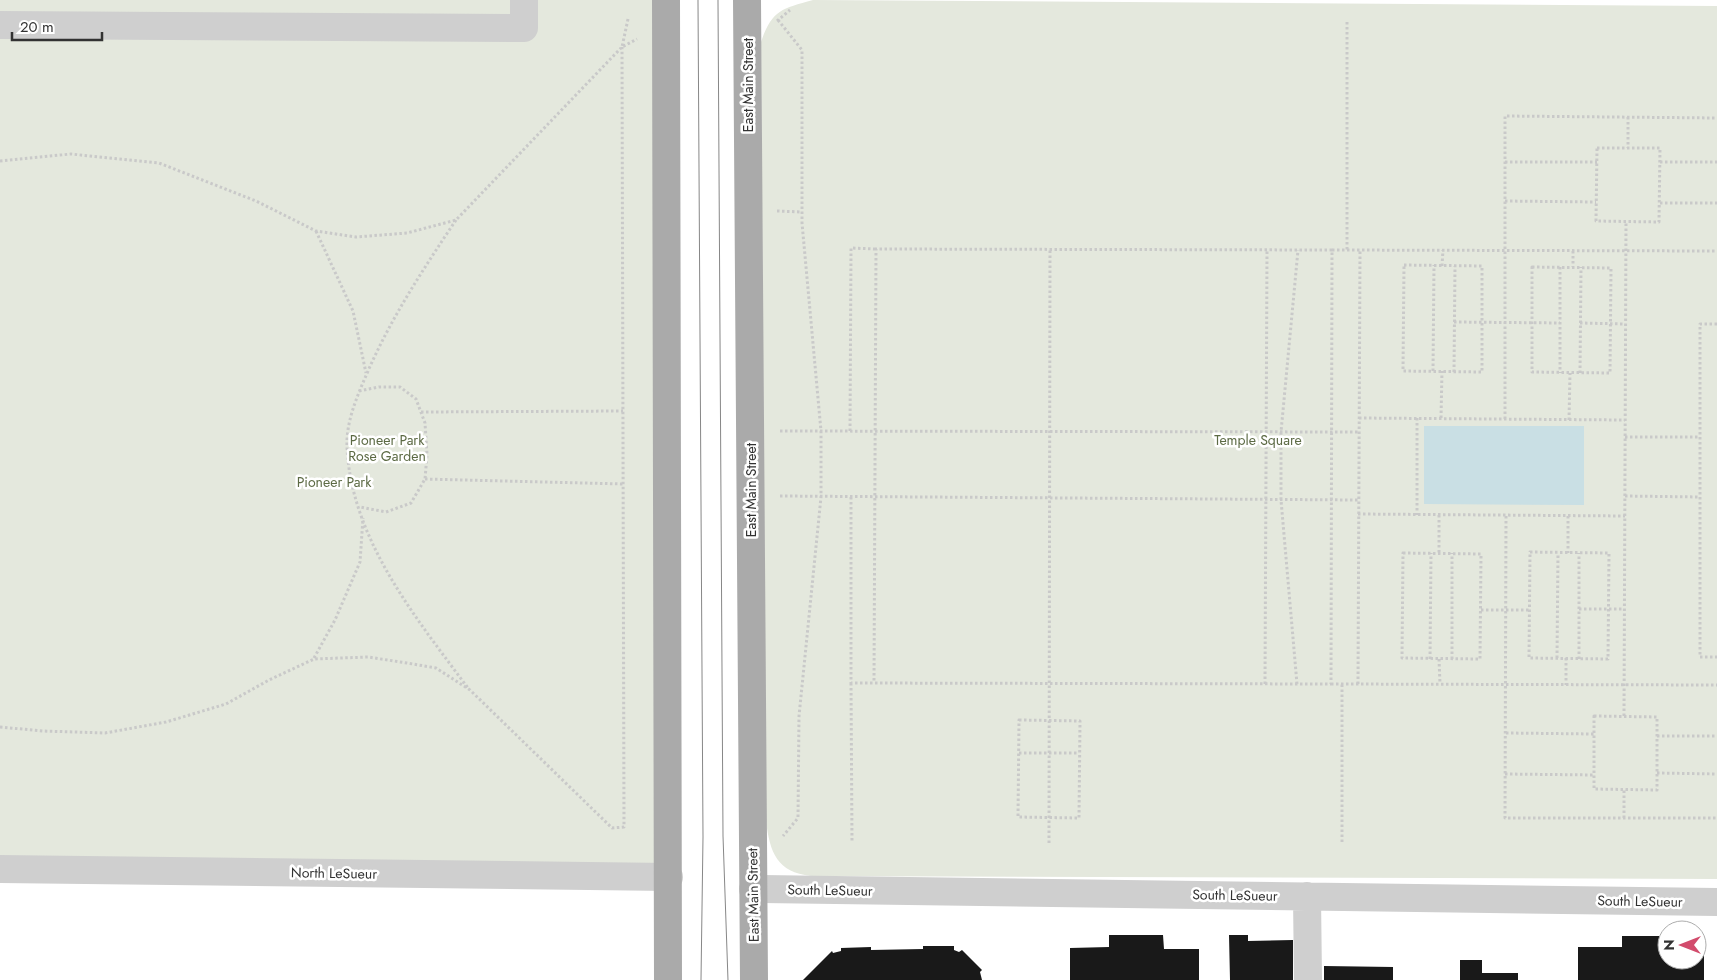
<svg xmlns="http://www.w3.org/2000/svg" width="1717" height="980" font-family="Jost,sans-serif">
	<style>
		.green { fill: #e4e8dd }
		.water { fill: #c9dfe4 }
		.building { fill: #191919 }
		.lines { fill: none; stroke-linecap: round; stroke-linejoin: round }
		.path { stroke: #c9c9c9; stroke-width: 3; stroke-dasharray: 2.5 2.5; stroke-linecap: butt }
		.minor { stroke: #cfcfcf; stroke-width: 28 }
		.major { stroke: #aaa; stroke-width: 28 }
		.tram { stroke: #878787; stroke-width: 1 }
		.labels { text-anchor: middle; stroke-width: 5; stroke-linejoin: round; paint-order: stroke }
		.street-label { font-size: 14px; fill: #323232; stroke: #fff }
		.park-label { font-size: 14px; fill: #5c6a44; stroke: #fff }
	</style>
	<rect width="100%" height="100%" fill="#fff"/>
	<path class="green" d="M0 0H666L669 877 0 869Z
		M813 0 1717 6V879L811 876C777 872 770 853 766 821L761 42C772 10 781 9 813 0Z"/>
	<path class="water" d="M1424 426H1584V505L1424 504Z"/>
	<path class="building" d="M1109 935H1163L1164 949H1199V980H1070V948L1109 947Z
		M1229 935H1248V941L1293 940V980H1230Z
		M1622 936H1667V960H1697V936H1704V980H1578V947H1622Z
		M923 946H954V950L959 952 962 950 982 970 980 972 982 980H803L832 951 833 953 841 951V948L871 947V950L923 949Z
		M1460 960H1482V973H1518V980H1460Z
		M1324 966 1393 967V980H1324Z"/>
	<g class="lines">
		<path class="path" d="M628 19 622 47 637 39
			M778 20 802 50V223L821 431V497L799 716 798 818 783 836
			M777 21 790 10
			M1347 22V250
			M1628 117V148
			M1597 148H1660L1659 222 1596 221Z
			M0 161 71 154 159 163 256 201 316 231 356 237 407 233 456 220 621 48
			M1505 162H1597
			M1660 162H1717
			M1505 201 1596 202
			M1660 203H1717
			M777 211 802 212
			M456 220C422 271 389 321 365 378 356 399 346 423 347 447 351 539 416 618 468 688
			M316 231 353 311 366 373
			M1332 250 1717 251
			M1573 251V267
			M1404 265 1482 266V372L1403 371Z
			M1442 266 1443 250
			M1532 267 1611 268 1610 373 1532 372Z
			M1560 267V373
			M1454 322 1560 323
			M1580 323 1625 324
			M1717 324H1700V657H1717
			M1433 371 1434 265
			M1454 372 1455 266
			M1580 373 1581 267
			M359 391 379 387H400L416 399 425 423 427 455 425 479 411 503 386 512 360 507
			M421 412 623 411
			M1359 418 1625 420
			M1417 418V515
			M1441 418 1442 371
			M1505 419V116L1717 118
			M1569 420 1570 373
			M780 431 1359 432
			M850 431 851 248 876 249
			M1625 437H1700
			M425 479 623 484
			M780 496 1358 500
			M1625 496 1700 497
			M851 497V683L1331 684 1332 250 876 249 874 682
			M1358 514 1625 516
			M1439 515V553
			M1506 516 1505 818H1717
			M1568 516V553
			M1530 552 1609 553 1608 659 1529 658Z
			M1403 553 1481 554 1480 659 1402 658Z
			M1579 609H1624
			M1481 610H1530
			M314 658 335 620 360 562 363 518
			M1557 658 1558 553
			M1566 658V685
			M1430 659 1431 553
			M1439 659 1440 684
			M1452 659V553
			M1579 659V553
			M851 683 852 843
			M1265 684 1267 250
			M1297 684 1281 500V432L1298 250
			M1331 684 1717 685
			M1358 684 1360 250
			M1594 716 1657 717V790L1594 789Z
			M1624 716 1626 221
			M1019 720 1080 721 1079 818 1018 817Z
			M0 727 43 731 105 733 166 722 226 704 269 680 314 659 368 657 407 663 436 668 470 690 612 828 624 827 622 47
			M1506 733 1594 734
			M1657 736H1717
			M1019 753H1079
			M1657 773 1717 774
			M1505 774 1594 775
			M1624 818V790
			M1342 842V684
			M1049 843 1050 249"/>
		<path class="minor" d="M0 25 524 28V0
			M0 869 669 877
			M753 889 1717 902
			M1307 896 1308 980"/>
		<path class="major" d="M666 0 668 980
			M747 0 754 980"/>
		<path class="tram" d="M698 0 703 837 701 980
			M718 0 723 836 728 980"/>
	</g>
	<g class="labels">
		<g class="street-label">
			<text transform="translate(748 85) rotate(-90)" y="5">East Main Street</text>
			<text transform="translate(751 490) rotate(-90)" y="5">East Main Street</text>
			<text transform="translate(334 873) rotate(1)" y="5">North LeSueur</text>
			<text transform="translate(830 890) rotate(1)" y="5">South LeSueur</text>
			<text transform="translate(753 895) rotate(-91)" y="5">East Main Street</text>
			<text transform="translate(1235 895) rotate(1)" y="5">South LeSueur</text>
			<text transform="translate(1640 901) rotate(1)" y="5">South LeSueur</text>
		</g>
		<g class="park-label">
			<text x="387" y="445">Pioneer Park<tspan x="387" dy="16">Rose Garden</tspan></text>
			<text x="1258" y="445">Temple Square</text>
			<text x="334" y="487">Pioneer Park</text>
		</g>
	</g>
	<g transform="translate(1682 945) rotate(270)"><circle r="24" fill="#ffffff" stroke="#adadad"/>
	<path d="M0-4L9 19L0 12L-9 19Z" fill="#d24b6c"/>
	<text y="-8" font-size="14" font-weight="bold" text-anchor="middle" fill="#323232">N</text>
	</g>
	<path d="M12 32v8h90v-8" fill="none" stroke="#323232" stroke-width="2.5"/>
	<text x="20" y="32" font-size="15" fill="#323232" stroke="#ffffff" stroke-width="4" paint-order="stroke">20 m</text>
</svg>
